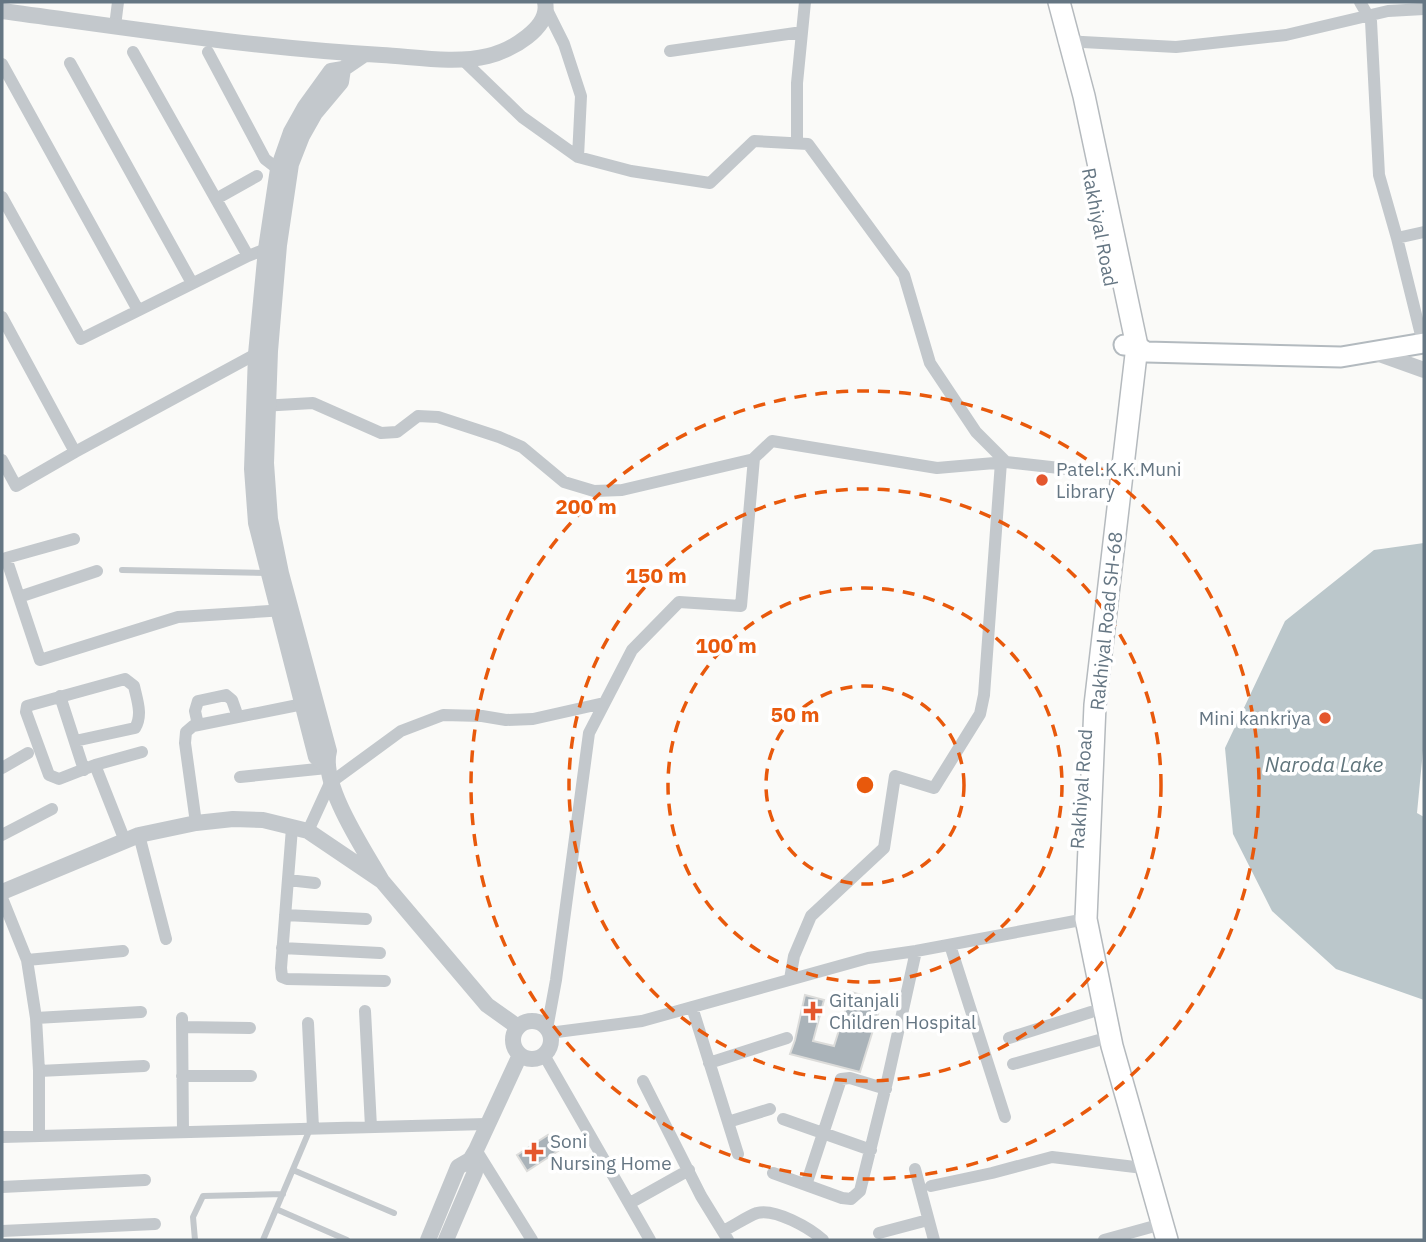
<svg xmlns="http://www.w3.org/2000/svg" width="1426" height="1242" font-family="'IBM Plex Sans',sans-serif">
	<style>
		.water { fill: #bbc7cb }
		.building { fill: #aab3b9; stroke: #dcdcda; stroke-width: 2 }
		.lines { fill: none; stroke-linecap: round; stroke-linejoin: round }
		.secondary-casing { stroke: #b3babf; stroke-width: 23 }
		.primary-casing { stroke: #b5babe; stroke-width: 24 }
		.service { stroke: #c3c8cc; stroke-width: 6 }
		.minor { stroke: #c3c8cc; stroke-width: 12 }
		.tertiary { stroke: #c3c8cc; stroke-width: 16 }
		.secondary { stroke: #fff; stroke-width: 19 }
		.primary { stroke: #fff; stroke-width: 21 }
		.ring { fill: none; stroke: #e8590c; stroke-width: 3.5; stroke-dasharray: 12 9 }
		.poi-dot { fill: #e4572e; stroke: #fff; stroke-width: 2.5 }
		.labels { text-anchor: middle; stroke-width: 7; stroke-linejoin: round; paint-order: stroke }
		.street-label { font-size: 19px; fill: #657683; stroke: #fff }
		.poi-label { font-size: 19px; fill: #657683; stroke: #fff; text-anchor: start }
		.water-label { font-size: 21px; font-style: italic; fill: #60757c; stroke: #fff }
		.centre { fill: #e8590c; stroke: #fff; stroke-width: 3.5 }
		.ring-label { font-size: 21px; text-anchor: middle; font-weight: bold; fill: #e8590c; stroke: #fff; stroke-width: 7; stroke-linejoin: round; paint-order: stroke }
	</style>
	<rect width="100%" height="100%" fill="#fafaf8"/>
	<path class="water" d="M1424 543V740L1417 813 1424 817V1000L1336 969 1272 911 1233 834 1225 748 1285 621 1374 550Z"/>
	<path class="building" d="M851 992 882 1001 860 1072 790 1054 795 1040 805 995 824 1000 813 1041 834 1046Z
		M548 1135 558 1151 527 1171 517 1155Z"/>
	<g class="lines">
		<g class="secondary-casing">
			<path id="secondary" d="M1124 345 1137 346 1146 352 1341 357 1424 343"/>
		</g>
		<g class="primary-casing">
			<path id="primary" d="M1059 2 1084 96 1137 346 1095 705 1086 919 1112 1046 1167 1240"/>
		</g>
		<path class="service" d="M122 570 268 573
			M293 1170 394 1213
			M276 1209 347 1240
			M195 1240 193 1217 203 1196 283 1194
			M263 1240 310 1129"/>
		<path class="minor" d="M1360 2 1371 21 1379 175 1397 238 1423 343
			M546 8 564 44 581 96 578 157
			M115 26 118 2
			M1064 41 1176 47 1286 35 1388 11 1424 9
			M670 51 802 32
			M133 52 248 256
			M208 52 265 159 278 169
			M462 59 522 117 578 157 631 171 710 183 754 141 808 144 904 275 930 363 976 432 1006 462
			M70 63 192 283
			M2 64 138 310
			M797 143V83L805 2
			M2 197 81 339 248 256 266 249
			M216 199 257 176
			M1397 238 1424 232
			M2 317 75 452 16 486 2 460
			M261 406 313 403 381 433 397 432 418 416 438 417 499 437 522 447 564 482 594 491 622 490 754 459
			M75 452 256 354
			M74 539 6 558 40 660 178 617 285 610
			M19 597 97 571
			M60 696 84 770
			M198 725 195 711 198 701 226 695 232 700 238 717
			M75 741 135 728C143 715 137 700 134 686L125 679 27 706 26 712 49 775 59 779 95 765 142 752
			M95 765 125 841
			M2 768 28 753
			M240 777 327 768
			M196 823 185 743 186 732 193 726 303 704
			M292 828 281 968 282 977 287 979 385 981
			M308 831 330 783 401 731 443 715 482 716 506 720 533 719 604 703
			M2 835 52 809
			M139 835 166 939
			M288 880 315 883
			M2 898 27 960 36 1018 39 1071V1136
			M285 915 366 919
			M950 945 1005 1117
			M282 948 380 953
			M27 960 123 951
			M790 979 794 956 811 916 884 848 895 776 934 788 980 714 984 695 1001 462
			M692 1007 738 1154
			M365 1011 371 1127
			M36 1018 141 1012
			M182 1018 183 1132
			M308 1023 313 1128
			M182 1027 250 1028
			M547 1029 556 980 589 733 632 650 679 602 741 606 754 458 772 441 937 468 1006 462 1122 475
			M549 1033 642 1021 868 958 916 951 1086 919
			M1009 1038 1091 1012
			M544 1055 650 1240
			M709 1063 787 1038
			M1013 1064 1099 1040
			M39 1071 144 1066
			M182 1076H251
			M643 1081 701 1196 728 1240
			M783 1119 871 1150
			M728 1122 770 1109
			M2 1137 486 1124
			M476 1150 532 1240
			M915 1169 934 1240
			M773 1173 842 1198 851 1199 860 1191 887 1082 916 951
			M806 1185 841 1079 850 1078 886 1089
			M931 1186 992 1173 1052 1157 1135 1167
			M2 1187 145 1180
			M630 1203 689 1170
			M2 1231 155 1224
			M723 1231C734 1226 746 1217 757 1213 775 1208 810 1228 823 1240
			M879 1233 928 1220
			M1104 1240 1162 1224"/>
		<path class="tertiary" d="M2 11C128 28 255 48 382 55 416 57 455 64 488 56 510 51 551 28 545 2
			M343 69 341 82 315 113 302 136 291 164 279 245 270 351 266 463 270 519 281 573 329 751C320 785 365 851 382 881
			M1371 351 1424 370
			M325 764 316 757 256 523 252 469 256 354 266 249 278 169 291 132 305 107 331 71 343 69 365 54
			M2 892 139 835 196 823 233 819 263 820 308 831 382 881 487 1005 518 1027
			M513 1040a19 19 0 1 1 38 0a19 19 0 1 1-38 0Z
			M428 1240 458 1167 470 1160 476 1150 520 1055
			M446 1240 475 1172 470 1160"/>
		<use href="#secondary" class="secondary"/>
		<use href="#primary" class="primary"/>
	</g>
	<g class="ring">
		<circle cx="865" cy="785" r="99"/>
		<circle cx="865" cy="785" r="197"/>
		<circle cx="865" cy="785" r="296"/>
		<circle cx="865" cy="785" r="394"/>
	</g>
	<g class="poi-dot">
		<circle cx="1042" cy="480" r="7"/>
		<circle cx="1325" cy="718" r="7"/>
		<path d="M809.5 1000.5h7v7h7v7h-7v7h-7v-7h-7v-7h7z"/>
		<path d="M530.5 1141.5h7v7h7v7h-7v7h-7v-7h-7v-7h7z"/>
	</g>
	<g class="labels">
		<g class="street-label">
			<text transform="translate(1100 227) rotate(79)" y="7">Rakhiyal Road</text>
			<text transform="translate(1106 621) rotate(-84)" y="7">Rakhiyal Road SH-68</text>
			<text transform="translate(1081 789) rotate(-86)" y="7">Rakhiyal Road</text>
		</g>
		<g class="poi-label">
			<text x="1056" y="476">Patel.K.K.Muni<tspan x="1056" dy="22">Library</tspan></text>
			<text x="1311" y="725" text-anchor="end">Mini kankriya</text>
			<text x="829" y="1007">Gitanjali<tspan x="829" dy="22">Children Hospital</tspan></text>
			<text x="550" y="1148">Soni<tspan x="550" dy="22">Nursing Home</tspan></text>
		</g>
		<g class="water-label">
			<text x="1324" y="772">Naroda Lake</text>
		</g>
	</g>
	<circle cx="865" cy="785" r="10" class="centre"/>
	<g class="ring-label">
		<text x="586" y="514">200 m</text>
		<text x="656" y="583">150 m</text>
		<text x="726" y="653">100 m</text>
		<text x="795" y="722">50 m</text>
	</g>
	<rect width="1426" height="1242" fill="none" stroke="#657683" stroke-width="7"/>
</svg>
